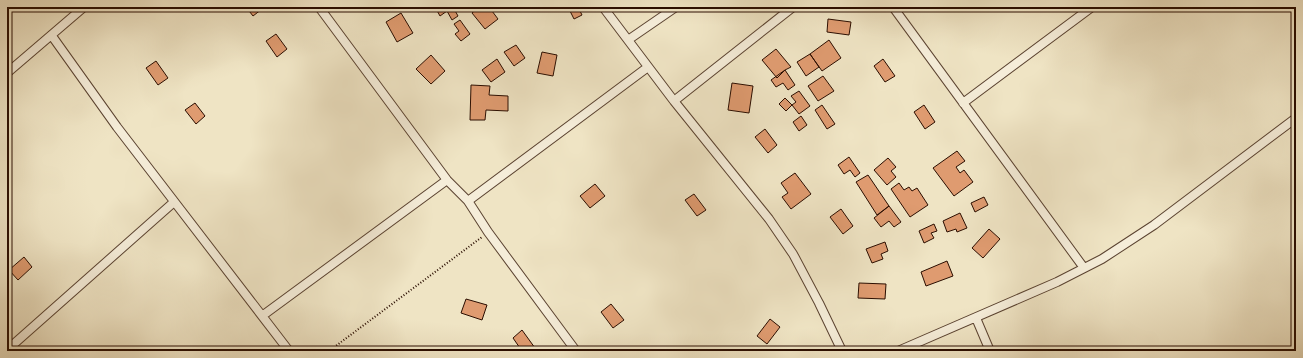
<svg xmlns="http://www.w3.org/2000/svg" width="1303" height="358" font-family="'IM FELL Double Pica',serif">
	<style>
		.building { fill: #df9b70; stroke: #2a0d00 }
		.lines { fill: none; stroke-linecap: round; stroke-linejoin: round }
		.minor-casing { stroke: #5b4331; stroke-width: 10 }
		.path { stroke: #2a0d00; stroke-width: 2; stroke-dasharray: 1 2; stroke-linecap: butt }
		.minor { stroke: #f5edd9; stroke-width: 8 }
	</style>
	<rect width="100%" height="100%" fill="#efe4c4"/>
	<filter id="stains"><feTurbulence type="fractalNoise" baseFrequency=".005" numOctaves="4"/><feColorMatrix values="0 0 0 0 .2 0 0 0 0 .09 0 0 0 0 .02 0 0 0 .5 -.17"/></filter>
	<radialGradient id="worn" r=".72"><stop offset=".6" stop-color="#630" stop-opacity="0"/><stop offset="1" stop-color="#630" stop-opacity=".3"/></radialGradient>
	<path class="building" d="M246 7H261L262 9 253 16Z
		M435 7H453L458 16 452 20 447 11 440 16Z
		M479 7H489L498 19 485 29 472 13Z
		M568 7H578L582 15 574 19Z
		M401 13 413 33 397 42 386 22Z
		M828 19 851 22 849 35 827 32Z
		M460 20 470 34 461 41 455 34 459 31 454 24Z
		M276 34 287 49 277 57 266 41Z
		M829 40 841 58 822 71 810 54Z
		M516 45 525 58 514 66 504 52Z
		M776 49 791 67 785 70 777 78 762 60Z
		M542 52 557 55 553 76 537 73Z
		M810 54 819 67 806 76 797 62Z
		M431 55 445 71 431 84 416 69Z
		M497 59 505 72 491 82 482 70Z
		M883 59 895 76 885 82 874 66Z
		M156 61 168 78 158 85 146 68Z
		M785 70 795 85 788 90 783 83 776 87 771 80Z
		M823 76 834 91 818 101 808 86Z
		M732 83 753 86 749 113 728 110Z
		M471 85 490 86 489 95 508 96V111L486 110 485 120H470Z
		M799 91 810 106 799 114 792 105 796 102 791 96Z
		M785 98 792 105 786 111 779 104Z
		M195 103 205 116 196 124 185 110Z
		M822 105 835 124 827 129 815 110Z
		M924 105 935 122 925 129 914 112Z
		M801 116 807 125 799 131 793 122Z
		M765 129 777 145 768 153 755 137Z
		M957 151 965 161 956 167 960 173 964 170 973 182 954 196 933 168Z
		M849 157 860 173 855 177 850 170 844 174 838 165Z
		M888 158 896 167 891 171 896 177 887 185 874 170Z
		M795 173 811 194 791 209 782 197 788 193 781 183Z
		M868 175 889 206 877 215 856 182Z
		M899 183 904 190 909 187 912 191 917 188 928 205 910 217 891 189Z
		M595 184 605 196 590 208 580 196Z
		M694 194 706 210 697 216 685 200Z
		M984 197 988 205 975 212 971 203Z
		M889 206 901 222 894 227 889 221 881 227 874 218Z
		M841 209 853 226 843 234 830 217Z
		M960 213 967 228 957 232 956 229 947 232 943 221Z
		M934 224 937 231 931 233 934 238 924 243 919 231Z
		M989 229 1000 239 983 258 972 248Z
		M885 242 888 251 881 254 883 259 872 263 866 249Z
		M24 257 32 267 18 280 9 270Z
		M947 261 953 276 926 286 921 272Z
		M859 283 886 284 885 299 858 298Z
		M466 299 487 305 482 320 461 313Z
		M611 304 624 320 613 328 601 312Z
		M770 319 780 327 767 344 757 336Z
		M522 330 535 348 530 351H522L513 338Z"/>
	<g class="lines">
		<g class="minor-casing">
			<path id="minor" d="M319 7 447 180 468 201 488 232 576 351
				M603 7 674 101 769 219 793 254 819 303 842 351
				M893 7 1084 268
				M52 36 117 127 289 351
				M628 40 676 7
				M7 73 84 7
				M674 101 793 7
				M963 103 1092 7
				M468 201 648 67
				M262 316 447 180
				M976 318 990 351
				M7 350 174 202
				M898 351 1057 282 1102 259 1154 225 1296 118"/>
		</g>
		<path class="path" d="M329 351 482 237"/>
		<use href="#minor" class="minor"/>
	</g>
	<rect width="1303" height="358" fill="none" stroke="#efe4c4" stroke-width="24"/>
	<rect x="8" y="8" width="1287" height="342" fill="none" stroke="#2a0d00" stroke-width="2"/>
	<rect x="12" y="12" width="1279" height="334" fill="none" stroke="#2a0d00"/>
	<rect width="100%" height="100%" filter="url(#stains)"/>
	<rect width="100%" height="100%" fill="url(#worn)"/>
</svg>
